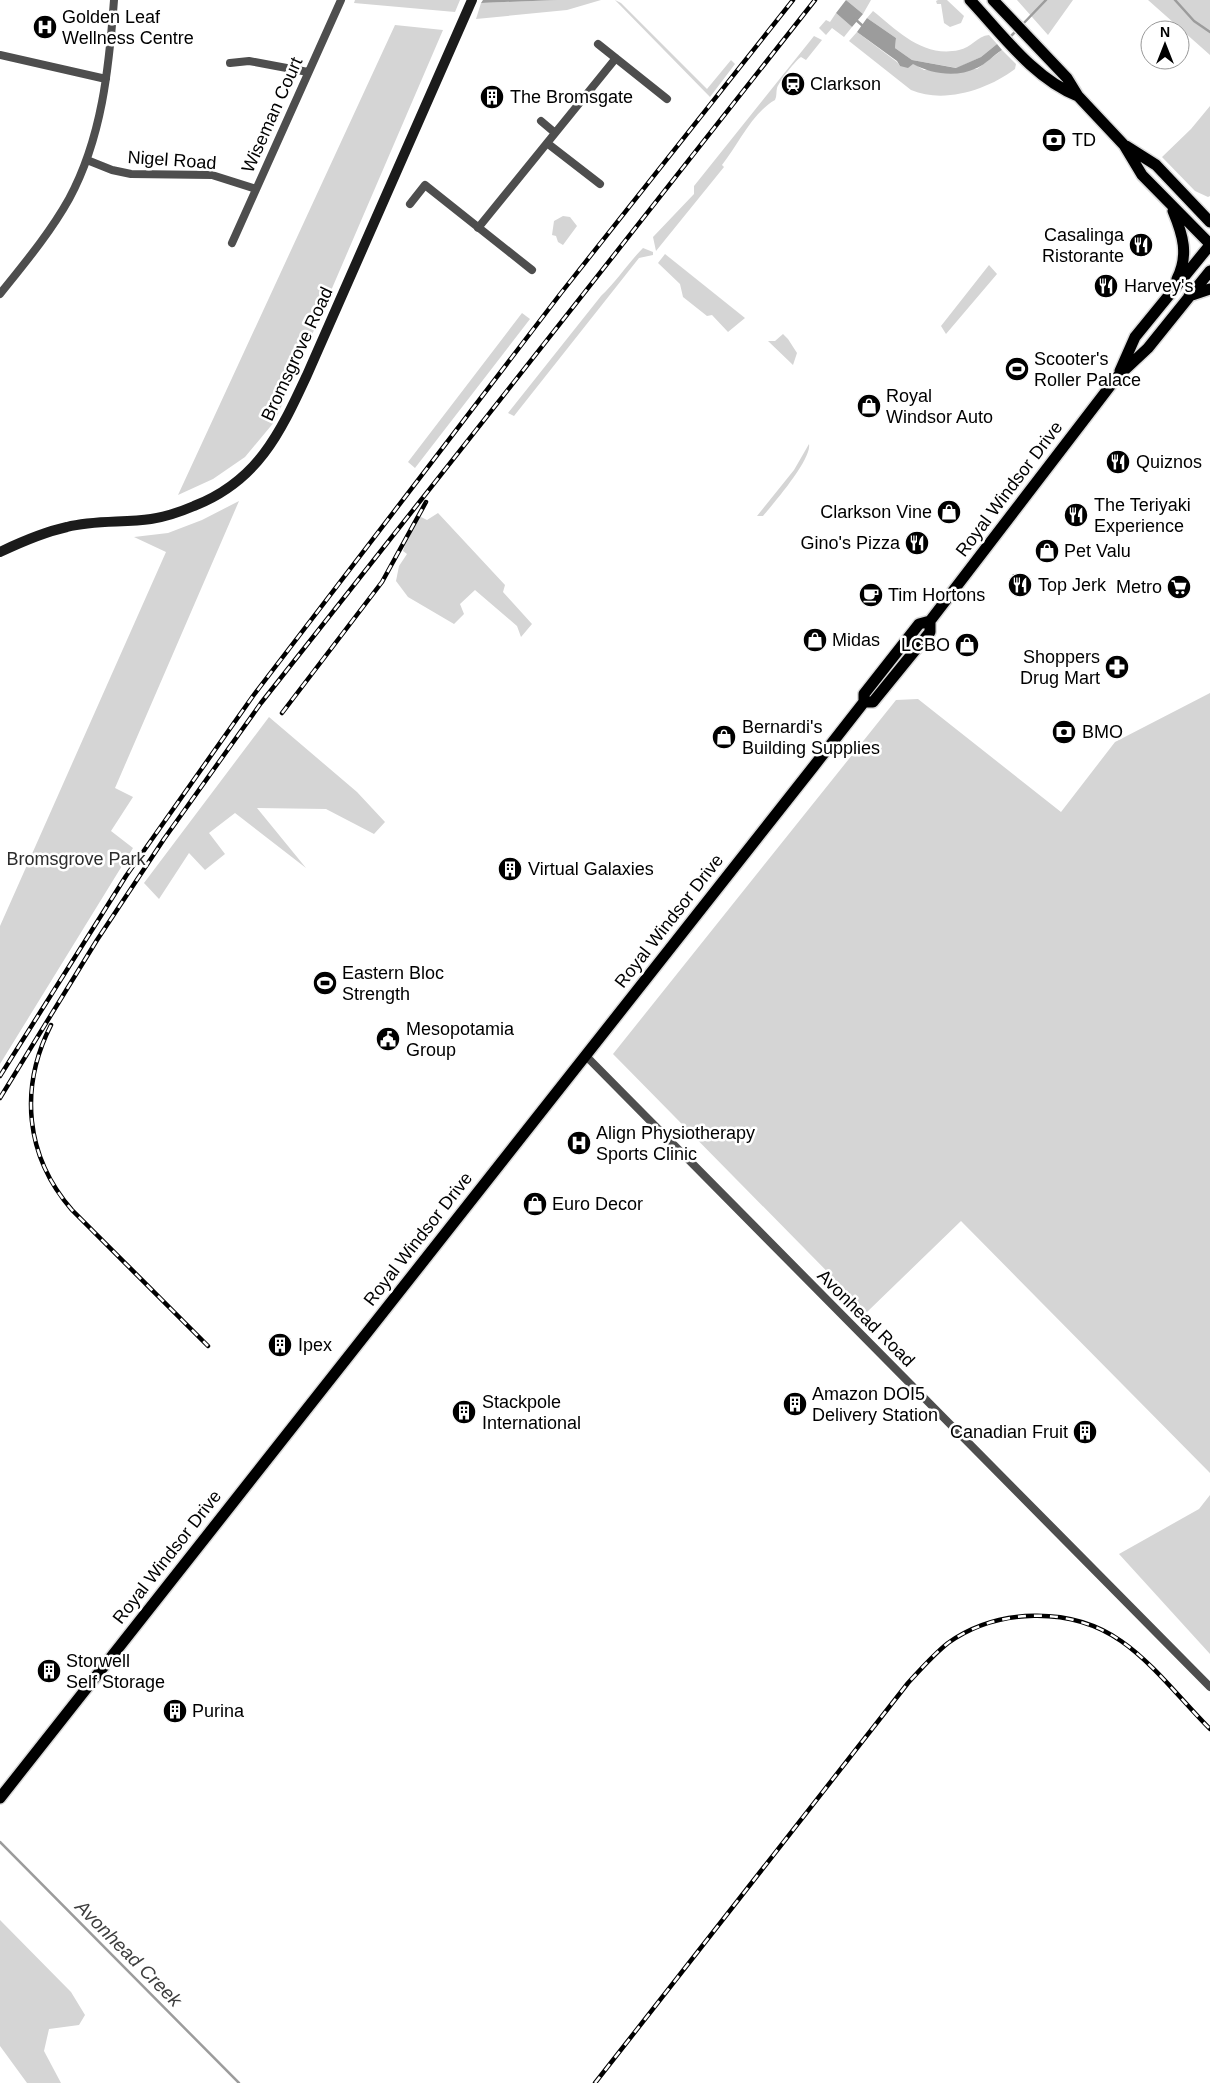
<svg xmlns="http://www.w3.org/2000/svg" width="1210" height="2083" font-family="Arial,sans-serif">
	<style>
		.green { fill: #d5d5d5 }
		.water { fill: #9c9c9c }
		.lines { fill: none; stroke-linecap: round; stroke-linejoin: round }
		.stream { stroke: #9c9c9c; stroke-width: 2.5 }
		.primary-casing { stroke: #dbdbdb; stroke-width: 14 }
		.street { stroke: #4e4e4e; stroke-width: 8 }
		.secondary { stroke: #1b1b1b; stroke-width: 10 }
		.primary { stroke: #000; stroke-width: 11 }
		.rail-casing { stroke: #000; stroke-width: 4.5 }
		.rail { stroke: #fff; stroke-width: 2.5; stroke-dasharray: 8; stroke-linecap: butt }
		.labels { text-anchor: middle; stroke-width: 5; stroke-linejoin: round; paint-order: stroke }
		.poi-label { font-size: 18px; fill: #000; stroke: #fff; text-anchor: start }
		.street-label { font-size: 18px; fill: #000; stroke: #fff }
		.park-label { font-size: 18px; fill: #2c2c2c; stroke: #fff }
		.water-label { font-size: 19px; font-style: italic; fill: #3d3d3d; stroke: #fff }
	</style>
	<rect width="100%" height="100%" fill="#fff"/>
	<path class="green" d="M355 0H460L455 12 354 3Z
		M557 0H601L567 10 476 19 481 3Z
		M615 0 621 3 707 89 731 60 735 64 710 97Z
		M846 0H871L863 14Z
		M938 0H947L964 16 961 23 950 27 944 23 941 4H937L936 1Z
		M1017 0H1073L1048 35Z
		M1148 0H1210V55Z
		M873 11C898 31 923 58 959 50 971 48 977 36 989 35L997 44 981 57 957 68 912 60 895 48 896 38 867 18Z
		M836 13 852 27 844 37 832 28 826 35 819 28 826 20 830 22Z
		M395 25 443 30 275 421 245 457 213 479 178 495Z
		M857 32 897 62 900 66 912 63 924 70 977 69 1002 50 1016 64 1015 69C987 90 944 104 911 90L849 41Z
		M814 36 822 40 806 60 801 57C796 60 780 80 777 88 776 92 777 96 775 100 752 113 738 145 722 165L724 167 656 251 653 237 694 194V186Z
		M1210 106V196L1208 197 1195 191 1162 157 1191 129Z
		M563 216 570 217 577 226 563 245 558 242 556 236 552 235 554 221Z
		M643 248 653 252V255L639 258 514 416 508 413 601 296C617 281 628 263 643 248Z
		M665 254 745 318 728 332 712 315 707 316 683 297 680 284 658 263Z
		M989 265 997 274 946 334 941 326Z
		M522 313 530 319 415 468 408 462Z
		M783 334 788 339 797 353 793 365 768 341H775Z
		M809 444C812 459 774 503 763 516H757L794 470Z
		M239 501 115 788 133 797 111 831 133 848 0 1064V926L166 552 134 537 168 533 202 520Z
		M438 513 505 585 503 592 532 624 521 637 517 626 475 590 460 604 464 614 454 624 408 597 396 581 399 566 407 554 403 551 412 523 419 516 427 520Z
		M1210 693V1473L961 1221 867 1312 613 1054 896 700 918 699 1061 812 1115 742Z
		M269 717 357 792 385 822 374 834 326 809 257 808 306 868 235 813 209 833 225 854 205 870 189 853 159 899 144 883Z
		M1210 1495V1654L1119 1554 1199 1509Z
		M0 1920 71 1992 85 2015 79 2025 49 2029 44 2051 61 2083H27L0 2046Z"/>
	<path class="water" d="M483 0H557L481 3Z
		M846 0 863 14 852 27 836 13Z
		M867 18 896 38 895 48 912 60 956 68 981 57 997 44 1002 50C994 55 986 64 977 68 956 78 932 74 913 64L908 68 900 66 897 61 857 32Z"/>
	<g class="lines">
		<path class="stream" d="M1175 0 1194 21 1210 32
			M855 19 864 27
			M1021 26 1046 0
			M1009 38 1017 30
			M0 1842 239 2083"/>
		<g class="primary-casing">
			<path id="primary" d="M970 0C1001 33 1034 79 1078 96
				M993 0 1067 78 1078 96 1124 145 1142 175 1210 244
				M1126 146 1156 165 1210 222
				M1173 211C1183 235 1189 255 1177 279
				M1189 296 1210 289
				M1120 371 1135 337 1210 245
				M864 702H873L930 632V621
				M0 1798 814 766 864 702V694L919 624 930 621 1117 377 1148 348 1210 271"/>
		</g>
		<path class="street" d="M598 44 667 99
			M0 55 106 79
			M230 63 249 61 308 72
			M541 121 554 132
			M547 143 600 184
			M87 160 112 170 131 174 212 175 256 189
			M410 204 425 185 532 270
			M478 228 616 58
			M232 243 341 0
			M0 294C24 264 50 233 69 199 102 138 109 68 114 0
			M585 1055 1210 1687"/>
		<path class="secondary" d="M0 552C21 542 44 532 67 527 94 520 124 523 151 519 166 517 180 512 194 506 258 481 280 433 307 375L472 0"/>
		<use href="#primary" class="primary"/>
		<g class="rail-casing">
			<path id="rail" d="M282 713 382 582 426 502
				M51 1025C19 1088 25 1156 72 1210L208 1346
				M0 1076 126 876 253 696 561 293 793 0
				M0 1098 97 940 164 839 261 703 815 0
				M595 2083 908 1683C921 1669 933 1655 948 1643 997 1608 1071 1606 1121 1641 1153 1663 1182 1701 1210 1729"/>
		</g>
		<use href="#rail" class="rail"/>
	</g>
	<defs>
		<g id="hospital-disc" transform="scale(1.25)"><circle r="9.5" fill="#000" stroke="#fff"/><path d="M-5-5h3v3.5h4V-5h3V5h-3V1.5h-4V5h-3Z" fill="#fff"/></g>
		<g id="station-disc" transform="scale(1.25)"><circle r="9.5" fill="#000" stroke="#fff"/><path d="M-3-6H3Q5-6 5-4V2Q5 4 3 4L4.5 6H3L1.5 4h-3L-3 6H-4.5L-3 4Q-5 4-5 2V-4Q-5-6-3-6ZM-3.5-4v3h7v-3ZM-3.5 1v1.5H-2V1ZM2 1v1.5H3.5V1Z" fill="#fff"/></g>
		<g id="building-disc" transform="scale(1.25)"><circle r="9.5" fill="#000" stroke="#fff"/><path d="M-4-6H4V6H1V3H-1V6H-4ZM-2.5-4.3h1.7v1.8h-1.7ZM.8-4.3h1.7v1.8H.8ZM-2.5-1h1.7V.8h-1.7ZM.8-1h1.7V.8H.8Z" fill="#fff"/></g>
		<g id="bank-disc" transform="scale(1.25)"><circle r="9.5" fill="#000" stroke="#fff"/><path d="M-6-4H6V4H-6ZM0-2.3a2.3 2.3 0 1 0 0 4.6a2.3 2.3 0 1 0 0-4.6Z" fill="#fff"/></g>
		<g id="restaurant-disc" transform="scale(1.25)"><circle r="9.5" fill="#000" stroke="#fff"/><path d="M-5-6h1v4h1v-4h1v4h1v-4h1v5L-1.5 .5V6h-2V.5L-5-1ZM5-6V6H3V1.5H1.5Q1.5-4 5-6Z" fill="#fff"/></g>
		<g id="stadium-disc" transform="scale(1.25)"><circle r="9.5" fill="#000" stroke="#fff"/><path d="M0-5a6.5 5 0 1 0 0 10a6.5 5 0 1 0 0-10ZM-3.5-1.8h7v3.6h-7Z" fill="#fff"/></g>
		<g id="shop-disc" transform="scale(1.25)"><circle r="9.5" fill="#000" stroke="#fff"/><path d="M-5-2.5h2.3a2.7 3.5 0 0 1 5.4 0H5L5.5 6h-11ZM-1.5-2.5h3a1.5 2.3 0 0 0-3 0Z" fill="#fff"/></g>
		<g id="supermarket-disc" transform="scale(1.25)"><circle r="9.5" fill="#000" stroke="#fff"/><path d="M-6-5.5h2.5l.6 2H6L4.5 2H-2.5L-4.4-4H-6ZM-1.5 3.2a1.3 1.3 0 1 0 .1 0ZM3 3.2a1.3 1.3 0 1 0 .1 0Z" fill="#fff"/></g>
		<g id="cafe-disc" transform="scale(1.25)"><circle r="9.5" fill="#000" stroke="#fff"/><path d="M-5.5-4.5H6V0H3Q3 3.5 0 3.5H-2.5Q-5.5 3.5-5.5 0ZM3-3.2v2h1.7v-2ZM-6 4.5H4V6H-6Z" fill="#fff"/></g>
		<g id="pharmacy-disc" transform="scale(1.25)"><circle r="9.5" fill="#000" stroke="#fff"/><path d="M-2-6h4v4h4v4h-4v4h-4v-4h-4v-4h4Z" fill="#fff"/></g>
		<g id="civic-disc" transform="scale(1.25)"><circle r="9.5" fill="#000" stroke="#fff"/><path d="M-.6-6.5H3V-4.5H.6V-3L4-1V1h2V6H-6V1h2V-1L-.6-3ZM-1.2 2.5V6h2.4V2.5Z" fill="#fff"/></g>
	</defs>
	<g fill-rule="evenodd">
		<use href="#hospital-disc" x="45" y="27"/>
		<use href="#station-disc" x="793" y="84"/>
		<use href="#building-disc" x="492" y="97"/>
		<use href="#bank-disc" x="1054" y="140"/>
		<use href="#restaurant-disc" x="1141" y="245"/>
		<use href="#restaurant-disc" x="1106" y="286"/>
		<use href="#stadium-disc" x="1017" y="369"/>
		<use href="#shop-disc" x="869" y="406"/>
		<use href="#restaurant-disc" x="1118" y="462"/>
		<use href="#shop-disc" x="949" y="512"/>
		<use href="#restaurant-disc" x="1076" y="515"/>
		<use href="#restaurant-disc" x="917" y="543"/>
		<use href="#shop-disc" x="1047" y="551"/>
		<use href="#restaurant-disc" x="1020" y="585"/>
		<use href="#supermarket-disc" x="1179" y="587"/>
		<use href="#cafe-disc" x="871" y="595"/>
		<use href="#shop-disc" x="815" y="640"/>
		<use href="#shop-disc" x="967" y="645"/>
		<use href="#pharmacy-disc" x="1117" y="667"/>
		<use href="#bank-disc" x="1064" y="732"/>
		<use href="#shop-disc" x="724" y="737"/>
		<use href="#building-disc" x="510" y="869"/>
		<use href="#stadium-disc" x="325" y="983"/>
		<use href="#civic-disc" x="388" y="1039"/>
		<use href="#hospital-disc" x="579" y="1143"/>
		<use href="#shop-disc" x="535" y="1204"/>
		<use href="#building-disc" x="280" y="1345"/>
		<use href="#building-disc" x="795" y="1404"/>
		<use href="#building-disc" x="464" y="1412"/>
		<use href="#building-disc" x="1085" y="1432"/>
		<use href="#building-disc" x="49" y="1671"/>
		<use href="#building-disc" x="175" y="1711"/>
	</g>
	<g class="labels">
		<g class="poi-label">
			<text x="62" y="23">Golden Leaf<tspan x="62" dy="21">Wellness Centre</tspan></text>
			<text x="810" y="90">Clarkson</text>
			<text x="510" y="103">The Bromsgate</text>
			<text x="1072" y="146">TD</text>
			<text x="1124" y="241" text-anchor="end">Casalinga<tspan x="1124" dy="21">Ristorante</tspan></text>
			<text x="1124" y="292">Harvey's</text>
			<text x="1034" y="365">Scooter's<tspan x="1034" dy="21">Roller Palace</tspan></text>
			<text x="886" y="402">Royal<tspan x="886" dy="21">Windsor Auto</tspan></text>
			<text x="1136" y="468">Quiznos</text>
			<text x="1094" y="511">The Teriyaki<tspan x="1094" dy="21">Experience</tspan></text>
			<text x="932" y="518" text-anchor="end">Clarkson Vine</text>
			<text x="900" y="549" text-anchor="end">Gino's Pizza</text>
			<text x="1064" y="557">Pet Valu</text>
			<text x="1038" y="591">Top Jerk</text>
			<text x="1162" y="593" text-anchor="end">Metro</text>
			<text x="888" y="601">Tim Hortons</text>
			<text x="832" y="646">Midas</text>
			<text x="950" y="651" text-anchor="end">LCBO</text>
			<text x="1100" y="663" text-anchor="end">Shoppers<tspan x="1100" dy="21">Drug Mart</tspan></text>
			<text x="742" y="733">Bernardi's<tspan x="742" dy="21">Building Supplies</tspan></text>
			<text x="1082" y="738">BMO</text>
			<text x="528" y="875">Virtual Galaxies</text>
			<text x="342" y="979">Eastern Bloc<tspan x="342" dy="21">Strength</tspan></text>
			<text x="406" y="1035">Mesopotamia<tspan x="406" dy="21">Group</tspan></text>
			<text x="596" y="1139">Align Physiotherapy<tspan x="596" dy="21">Sports Clinic</tspan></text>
			<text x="552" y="1210">Euro Decor</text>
			<text x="298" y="1351">Ipex</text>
			<text x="812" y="1400">Amazon DOI5<tspan x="812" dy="21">Delivery Station</tspan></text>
			<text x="482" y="1408">Stackpole<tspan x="482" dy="21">International</tspan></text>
			<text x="1068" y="1438" text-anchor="end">Canadian Fruit</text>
			<text x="66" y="1667">Storwell<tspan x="66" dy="21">Self Storage</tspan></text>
			<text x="192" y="1717">Purina</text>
		</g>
		<g class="street-label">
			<text transform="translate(272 115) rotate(-66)" y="6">Wiseman Court</text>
			<text transform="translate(172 160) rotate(4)" y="6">Nigel Road</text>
			<text transform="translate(297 354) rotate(-65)" y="6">Bromsgrove Road</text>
			<text transform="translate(1009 489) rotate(-53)" y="6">Royal Windsor Drive</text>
			<text transform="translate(669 921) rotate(-52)" y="6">Royal Windsor Drive</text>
			<text transform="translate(418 1239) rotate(-52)" y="6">Royal Windsor Drive</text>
			<text transform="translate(866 1318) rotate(45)" y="6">Avonhead Road</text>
			<text transform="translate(167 1557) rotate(-52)" y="6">Royal Windsor Drive</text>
		</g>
		<g class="park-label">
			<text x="76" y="865">Bromsgrove Park</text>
		</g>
		<g class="water-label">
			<text transform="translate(129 1953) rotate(45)" y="7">Avonhead Creek</text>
		</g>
	</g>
	<g transform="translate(1165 45)"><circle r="24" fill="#ffffff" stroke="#999999"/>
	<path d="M0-4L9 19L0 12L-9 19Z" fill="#000000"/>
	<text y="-8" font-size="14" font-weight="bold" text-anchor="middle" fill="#000000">N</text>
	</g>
</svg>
